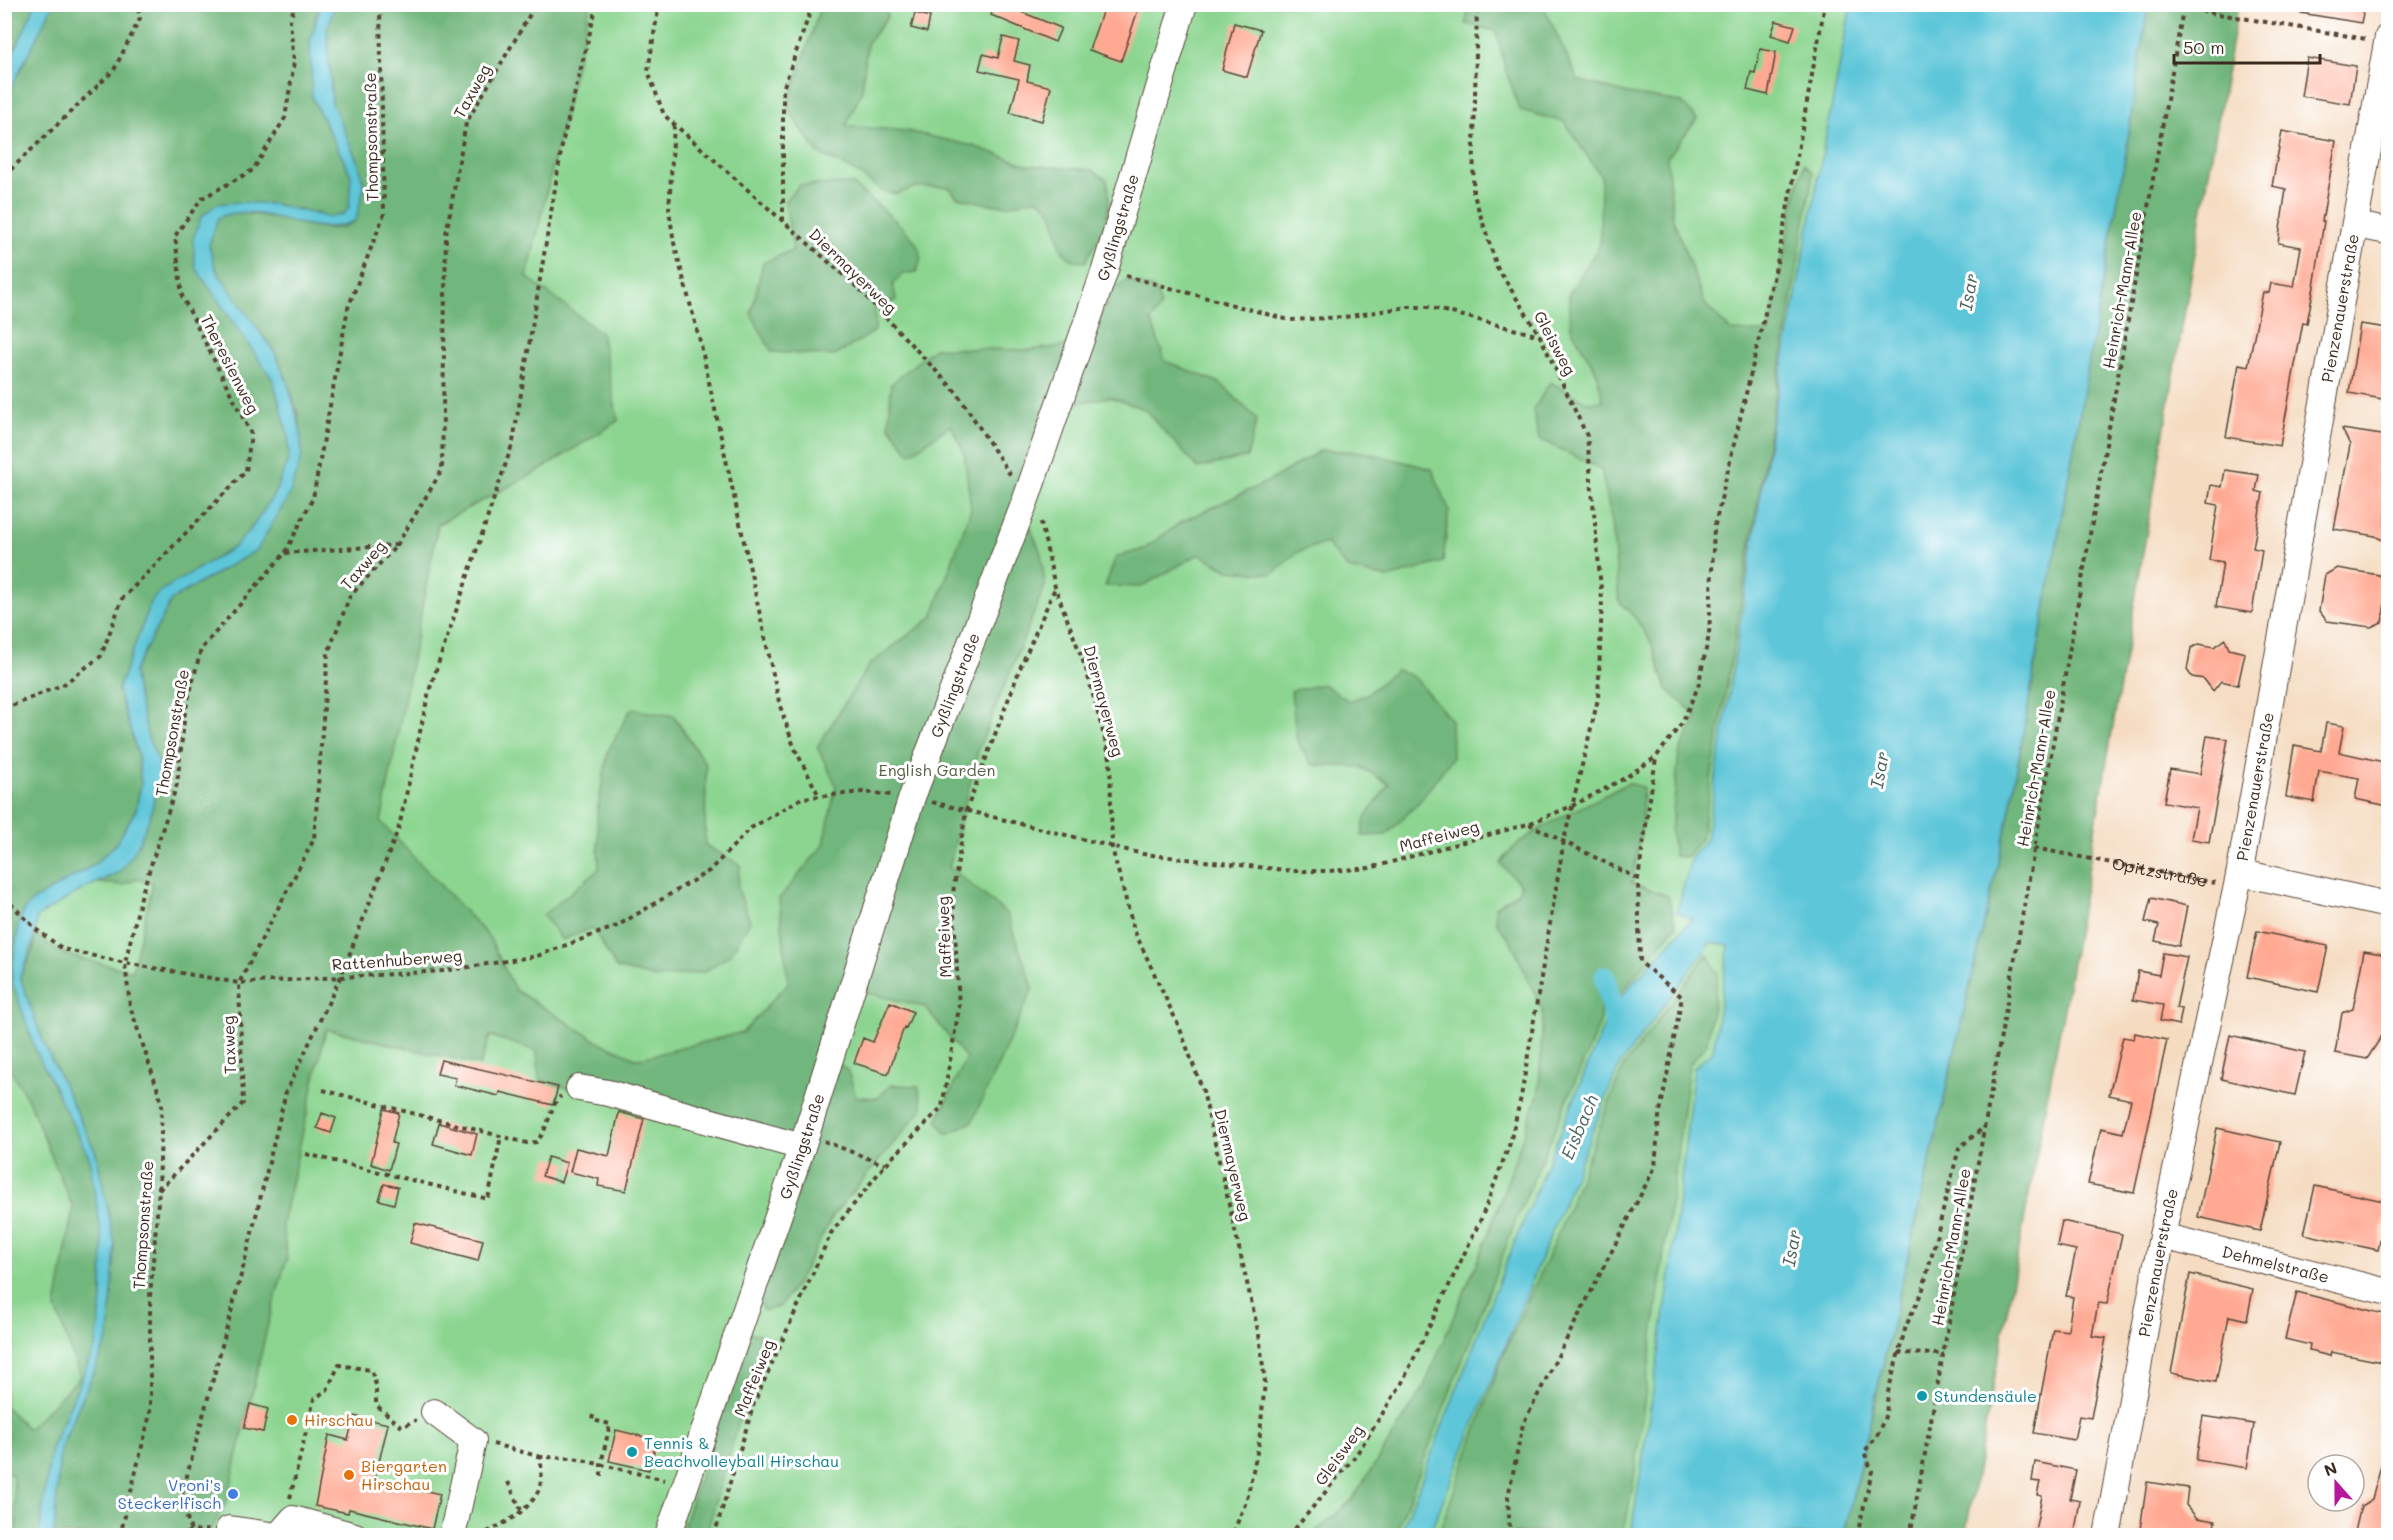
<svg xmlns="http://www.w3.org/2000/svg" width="2393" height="1540" font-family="Mali,sans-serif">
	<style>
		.green { fill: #8cd591; stroke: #648058; stroke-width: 1.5 }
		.forest { fill: #71b67b; stroke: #56704c; stroke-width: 1.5 }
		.water { fill: #5dc6d9; stroke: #4c787c; stroke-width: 1.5 }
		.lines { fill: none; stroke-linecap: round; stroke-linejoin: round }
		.canal { stroke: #5dc6d9; stroke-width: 21 }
		.building { fill: #ffa992 }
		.minor-casing { stroke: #574536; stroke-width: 28 }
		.path { stroke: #574536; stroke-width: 4; stroke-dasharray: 4.5 4.5; stroke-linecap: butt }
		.minor { stroke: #fff; stroke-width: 26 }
		.culture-dot { fill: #0f9aa8; stroke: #fff; stroke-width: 2 }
		.food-dot { fill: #e8710a; stroke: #fff; stroke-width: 2 }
		.shop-dot { fill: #3f7fe0; stroke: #fff; stroke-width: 2 }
		.labels { text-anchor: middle; stroke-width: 6; stroke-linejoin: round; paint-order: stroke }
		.street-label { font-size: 16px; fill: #3b2a1e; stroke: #fff }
		.park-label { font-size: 16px; fill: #535d40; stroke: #fff }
		.culture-label { font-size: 16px; fill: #0d838f; stroke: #fff; text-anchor: start }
		.food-label { font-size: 16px; fill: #c56008; stroke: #fff; text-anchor: start }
		.shop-label { font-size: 16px; fill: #366cbe; stroke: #fff; text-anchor: end }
		.water-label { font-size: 18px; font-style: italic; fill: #47615f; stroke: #fff }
	</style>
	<rect width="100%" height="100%" fill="#fff"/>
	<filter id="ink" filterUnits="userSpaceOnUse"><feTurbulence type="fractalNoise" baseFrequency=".0167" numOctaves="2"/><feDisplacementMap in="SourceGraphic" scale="12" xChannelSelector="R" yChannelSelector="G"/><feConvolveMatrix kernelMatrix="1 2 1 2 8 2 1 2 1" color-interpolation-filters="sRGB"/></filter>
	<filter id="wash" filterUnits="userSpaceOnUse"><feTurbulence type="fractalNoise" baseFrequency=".008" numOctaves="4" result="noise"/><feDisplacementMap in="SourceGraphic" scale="24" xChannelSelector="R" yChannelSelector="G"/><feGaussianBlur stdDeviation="1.35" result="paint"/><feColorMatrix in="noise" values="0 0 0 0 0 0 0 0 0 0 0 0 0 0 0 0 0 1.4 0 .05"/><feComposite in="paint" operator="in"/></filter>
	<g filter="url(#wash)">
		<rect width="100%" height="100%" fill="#f5dcc1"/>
		<path class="green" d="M5 5H1869L1738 945 1638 1535H5Z"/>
		<path class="forest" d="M5 5H35L19 42 5 64Z
			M53 5H321L315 16 312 97 351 175 349 208 342 215 328 217 301 209 217 204 193 239 242 333 273 380 288 434 289 458 274 495 251 529 233 548 163 590 152 600 118 690 138 755 141 784 136 810 115 845 94 865 35 899 19 922 12 971V981L35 1049 89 1157 103 1245 102 1300 96 1345 51 1449 39 1535H17L13 1475 5 1472 4 1405 28 1429 80 1377 56 1308 73 1208 29 1102 5 1060V94L11 88Z
			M335 5H590L527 277 601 333 618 421 542 469 438 524 381 822 489 937 515 990 599 1042 638 1059 743 1032 788 983 779 899 824 844 836 785 817 747 869 665 932 617 971 509 964 453 951 425 910 454 889 425 891 384 934 348 1031 350 1088 343 1114 289 1127 280 1156 290 1161 306 1151 320 1165 361 1220 383 1257 419 1247 457 1198 468 1144 409 1110 397 1044 409 1017 496 1041 553 1045 586 979 748 949 867 1007 914 1033 988 972 1122 947 1134 937 1121 966 1058 925 1007 864 992 822 1051 848 1071 856 1097 878 1098 891 1085 918 1086 923 1108 834 1214 797 1283 780 1306 764 1311 758 1298 808 1164 785 1148 539 1080 537 1051 490 1036 480 1065 326 1029 282 1224 287 1258 269 1320 227 1501 208 1535H54L60 1450 109 1336 115 1245 96 1153 44 1044 20 977 34 948 35 933 56 950 70 956 132 971 153 883 137 879 123 885 98 883 121 871 161 768 148 738 135 685 134 671 172 599 257 550C267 521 277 492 287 464 291 453 299 440 300 429 301 414 283 369 276 355 263 327 179 251 219 218 240 201 311 233 340 228 345 227 351 223 356 220L364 186 359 165 332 103 327 30Z
			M821 5H887V17L867 44 862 90 846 126 907 131 973 146 1028 165 1092 170 1107 180C1114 214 1102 232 1085 262 1050 260 1064 228 1049 208 1046 205 1042 202 1039 199 1025 199 1020 204 1010 205 993 207 973 200 957 197L949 187H916L896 194 882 191 858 173 818 153 787 108Z
			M1469 5H1543L1578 80 1629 94 1681 102 1697 119 1667 158 1673 219 1705 304 1731 331 1769 333 1794 200 1804 164 1813 173 1701 839 1686 857 1674 856 1671 832 1679 753 1697 716 1667 689 1651 642 1636 619 1619 601 1612 522 1601 469 1539 439 1533 411 1550 382 1587 402 1603 401 1597 373 1571 328 1569 294 1600 245 1601 176 1564 122 1520 110 1506 71 1496 31 1466 24Z
			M2148 5H2238L2065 1003 1965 1535 1844 1536 2008 819 2125 158Z
			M852 184C867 197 909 229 917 245 922 254 921 263 916 272L902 274 893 284 896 300 875 309V331L835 356 772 352 751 314 763 263 793 250 785 200 800 185Z
			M1321 450 1364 452 1432 469 1449 509 1443 562 1388 578 1348 569 1326 543 1298 552 1272 574 1229 570 1199 554 1141 587 1105 586 1116 557 1144 549 1181 522 1271 480Z
			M1396 670 1414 677 1451 720 1452 758 1420 801 1386 835 1362 836 1365 818 1389 784 1361 767 1312 765 1297 741 1291 691 1323 684 1349 701 1367 694Z
			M631 709 674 716 706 765 705 845 740 865 738 889 750 921 731 954 704 972 657 978 616 968 593 928 562 940 543 915 599 869 597 813 608 751Z
			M1628 783 1643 787 1642 824 1632 883 1668 896 1676 926 1621 992 1601 996 1600 1023 1517 1218 1395 1535H1312L1352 1500 1423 1389 1487 1238 1539 1092 1543 1012 1511 942 1496 922 1495 907 1518 892 1521 885 1501 864C1516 832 1596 802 1628 783Z
			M1707 954 1718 973 1707 1043 1689 1065 1633 1485 1623 1535H1547L1546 1530 1495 1536 1438 1535 1502 1358 1560 1229 1623 1067Z
			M748 1333 759 1334 760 1348 706 1535 680 1536Z"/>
		<path class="water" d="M321 4 335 5 327 30 332 103 359 165 364 187 356 220C312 244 261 197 218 218L209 245 216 270 275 353 288 384 300 428 302 456 289 496 257 550 172 599 134 671 135 685 148 738 161 768 150 817 137 847 121 871 78 892 37 917 33 944 20 977 44 1044 96 1153 115 1245 109 1336 60 1450 54 1535H39L51 1449 96 1345 102 1300 103 1245 89 1157 35 1049 12 981V971L19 922 25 909 35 899 94 865 115 845 136 810 141 784 138 755 118 690 152 600 162 590 233 548 251 529 274 495 289 458 288 434 273 380 195 267 193 239 201 217 217 204 241 202 274 204 328 217 342 215 349 208 351 175 312 97 310 42Z
			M35 5H53L11 88 5 94V64L19 42Z
			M1851 5H2148L2125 158 2008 819 1844 1535H1631L1668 1292 1694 1068 1713 1051 1729 945 1711 942 1619 1066 1429 1535H1400L1496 1288 1605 1023 1604 1000 1622 995 1692 919 1677 912 1691 858 1706 839 1773 416Z"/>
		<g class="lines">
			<path class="canal" d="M1605 976 1615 1027"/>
		</g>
		<g id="blocks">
			<path class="building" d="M995 4H1002L1061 28 1055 42 991 15Z
				M1105 4H1140L1121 61 1089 50Z
				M2301 4H2365L2361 23 2301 13Z
				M915 13 930 17 927 32 911 28Z
				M1776 21 1795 26 1790 41 1771 35Z
				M1234 23 1261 30 1247 77 1222 70Z
				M1003 37 1019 41 1014 61 1030 65 1027 81 1051 87 1042 121 1010 113 1019 79 979 70 983 54 998 58Z
				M1760 49 1776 52 1768 95 1747 90 1751 72 1755 73Z
				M2307 58 2356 66 2350 104 2301 96Z
				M2282 131 2336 141 2322 221H2324L2315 281 2307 323 2303 322 2280 446 2226 437 2239 364 2248 366 2263 292 2269 293 2271 283 2294 287 2301 247 2278 243 2286 189 2272 186Z
				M2360 324 2388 328V400L2349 393Z
				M2342 429 2388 436V504L2385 525 2388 530V543L2375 536 2334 529 2350 445Z
				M2225 470 2259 475 2256 491 2263 493 2253 548 2262 550 2252 613 2216 607 2223 562 2209 560 2218 505 2208 503 2211 485 2222 487Z
				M2337 568 2379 575 2388 585 2382 622 2371 627 2327 621 2319 611 2325 575Z
				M2225 639 2229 649 2245 653 2238 685 2221 681 2213 691 2204 679 2192 677 2187 670 2191 648 2199 644 2214 647Z
				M2326 723 2344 726 2339 752 2388 763V806L2355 799 2359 778 2319 771 2314 802 2286 797 2294 746 2321 751Z
				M2207 736 2228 739 2209 842 2191 839 2197 808 2164 802 2170 769 2200 774Z
				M2151 898 2187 906 2179 946 2155 941 2159 925 2145 922Z
				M2257 931 2328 946 2318 992 2247 977Z
				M2364 951 2388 955V1037H2381L2367 1059 2335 1053 2342 1013 2353 1009Z
				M2163 953 2187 957 2176 1008 2182 1009 2179 1025 2160 1021 2163 1005 2133 1000 2138 971 2159 975Z
				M890 1002 913 1012 906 1028 904 1027 888 1074 854 1063 863 1038 873 1042Z
				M2135 1033 2167 1040 2134 1193 2088 1184 2101 1128 2123 1133 2131 1100 2109 1095 2123 1037 2134 1039Z
				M2230 1035 2305 1052 2295 1095 2221 1079Z
				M441 1060 558 1087 553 1105 500 1092 499 1096 454 1085 456 1078 437 1074Z
				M384 1109 399 1113 392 1143 396 1144 389 1170 371 1164Z
				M619 1112 644 1119 626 1191 598 1186 599 1179 570 1172 576 1148 609 1156Z
				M322 1113 336 1118 331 1133 317 1128Z
				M439 1123 477 1134 472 1155 433 1144Z
				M2217 1128 2280 1142 2260 1231 2198 1217Z
				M548 1157 567 1163 561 1182 542 1176Z
				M384 1184 398 1187 394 1204 379 1200Z
				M2315 1186 2388 1202 2378 1250 2304 1234Z
				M2062 1221 2122 1234 2107 1304 2098 1303 2092 1336 2106 1338 2091 1418 2079 1416 2074 1440 2034 1433 2053 1329 2068 1331 2073 1297 2066 1296 2076 1250 2057 1246Z
				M415 1223 483 1240 478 1261 410 1243Z
				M2190 1274 2253 1289 2247 1320 2229 1316 2216 1382 2171 1373Z
				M2297 1292 2388 1315V1363L2331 1352 2330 1356 2309 1351 2310 1345 2285 1339Z
				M250 1404 268 1409 263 1432 244 1428Z
				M354 1416 388 1424 375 1479 440 1494 432 1529 349 1509 348 1513 315 1506 329 1435 348 1440Z
				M2203 1416 2254 1424 2247 1468 2196 1460Z
				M616 1430 657 1440 649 1470 609 1461Z
				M2383 1458H2388V1529L2370 1536H2354L2361 1506 2372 1499Z
				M2035 1462 2076 1470 2070 1499 2080 1501 2074 1536H2034L2042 1496 2037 1495 2040 1482 2032 1481Z
				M2147 1482 2188 1488 2186 1505 2197 1518 2215 1521 2213 1536H2139Z"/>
		</g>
	</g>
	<g filter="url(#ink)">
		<use href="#blocks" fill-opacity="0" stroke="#574536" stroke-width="1.5"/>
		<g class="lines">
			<g class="minor-casing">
				<g id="minor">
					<path d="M2355 225 2388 231"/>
					<path d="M2239 876 2251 875 2388 905"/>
					<path d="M579 1088 608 1093 802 1147"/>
					<path id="s2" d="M2162 1236 2388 1292"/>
					<path d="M434 1412 473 1441 452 1536"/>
					<path d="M229 1529 277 1536"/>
					<path d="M278 1536 293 1519 355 1536"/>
					<path id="s3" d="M668 1536 806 1135 912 797 1026 499 1105 270 1184 4"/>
					<path id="s4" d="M2107 1536 2162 1236 2239 876 2388 37"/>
				</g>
			</g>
			<g class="path">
				<path d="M659 4 648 71 664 115 859 289 957 393 1011 476"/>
				<path d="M2183 8 2366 39"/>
				<path d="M674 125 669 210 674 243 700 341 780 706 794 747 819 796"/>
				<path d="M4 176 114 70 140 18 137 4"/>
				<path d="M783 221V89L813 4"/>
				<path d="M1126 276 1289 320 1345 317 1407 307H1429L1540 336"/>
				<path d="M1041 522 1055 587 1086 669 1110 758 1112 848 1134 930 1180 1029 1203 1091 1259 1335 1265 1382 1259 1443 1247 1499 1232 1536"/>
				<path d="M285 553 397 545"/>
				<path d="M4 709 64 684 101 656 122 599 246 471 251 434 182 296 175 236 201 199 253 170 285 118 294 63 290 21 295 4"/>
				<path d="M932 802 1143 854 1294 871H1329L1370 868 1528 824 1572 806 1625 778 1656 757 1682 723 1698 687 1709 635 1714 529 1779 254 1825 4"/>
				<path d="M1529 824 1638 879"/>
				<path id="s1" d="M2034 848 2216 883"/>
				<path d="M4 897 37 930 63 949 125 963 239 983 444 971 537 956 617 926 709 871 751 828 802 798 863 792 892 795"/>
				<path d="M323 1090 527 1143 536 1142C550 1128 549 1106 561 1096"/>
				<path d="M824 1141 885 1165"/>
				<path d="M306 1154 488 1199 501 1136"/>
				<path d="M159 1190 243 1103 239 983 314 839 328 653 350 596 397 545 442 470 446 234 466 123 536 4"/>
				<path d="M1898 1353 1944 1354"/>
				<path d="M593 1415 592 1420 610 1424 601 1464V1478"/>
				<path d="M493 1444 541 1457"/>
				<path d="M508 1482 521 1510"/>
				<path d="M290 1498 314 1399 327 1390 339 1365 371 1370 376 1385V1405L402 1427 416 1420"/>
				<path d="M120 1536 150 1414V1296L159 1190 162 1103 130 1006 125 963 142 893 177 784 185 712 201 649 285 553 313 498 348 308 384 214 380 10 384 4"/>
				<path d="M178 1536 191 1531 209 1530"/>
				<path d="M197 1536 191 1531 181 1498 248 1249 286 1092 341 976 399 827 429 691 513 442 563 140 597 4"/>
				<path d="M479 1536C499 1526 533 1511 540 1486 542 1477 541 1466 541 1457L574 1458 665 1480"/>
				<path d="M714 1536 754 1403 831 1233 885 1165 942 1107 959 1008 953 893 966 811 1021 666 1055 588"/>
				<path d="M1289 1536 1356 1455 1402 1383 1481 1219 1510 1143 1521 1097 1564 840 1598 699 1602 600 1587 436 1540 336 1497 267 1473 192 1477 4"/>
				<path d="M1510 1536 1508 1497 1523 1424 1655 1167 1659 1117 1682 997 1640 962 1638 879 1656 758"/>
				<path d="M1857 1536 1872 1471 1864 1452 1877 1436 1886 1414 1888 1392 1906 1326 1923 1289 1959 1148 1984 1127"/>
				<path d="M1910 1536 2005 1014 2184 4"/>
			</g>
			<use href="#minor" class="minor"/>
		</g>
	</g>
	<g class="culture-dot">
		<circle cx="1922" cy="1396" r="6"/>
		<circle cx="632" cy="1452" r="6"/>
	</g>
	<g class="food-dot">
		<circle cx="292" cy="1420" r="6"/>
		<circle cx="349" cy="1475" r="6"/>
	</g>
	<circle class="shop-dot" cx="233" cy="1494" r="6"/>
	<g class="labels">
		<g class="street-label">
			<text transform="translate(472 91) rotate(-61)" y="6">Taxweg</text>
			<text transform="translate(371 137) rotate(-91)" y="6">Thompsonstraße</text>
			<text dy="6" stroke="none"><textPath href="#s3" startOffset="1384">Gyßlingstraße</textPath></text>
			<text transform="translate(853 271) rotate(44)" y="6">Diermayerweg</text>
			<text transform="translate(2122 290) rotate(-80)" y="6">Heinrich-Mann-Allee</text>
			<text dy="6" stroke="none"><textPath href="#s4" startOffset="1250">Pienzenauerstraße</textPath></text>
			<text transform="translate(1555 343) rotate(62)" y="6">Gleisweg</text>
			<text transform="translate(230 364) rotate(63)" y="6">Theresienweg</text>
			<text transform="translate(363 565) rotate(-49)" y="6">Taxweg</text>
			<text dy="6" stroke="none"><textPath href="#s3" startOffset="898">Gyßlingstraße</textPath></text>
			<text transform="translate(1104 701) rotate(75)" y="6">Diermayerweg</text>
			<text transform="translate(172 733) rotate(-80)" y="6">Thompsonstraße</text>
			<text transform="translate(2036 768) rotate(-80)" y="6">Heinrich-Mann-Allee</text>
			<text dy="6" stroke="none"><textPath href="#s4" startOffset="764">Pienzenauerstraße</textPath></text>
			<text transform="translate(1439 836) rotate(-15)" y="6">Maffeiweg</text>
			<text dy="6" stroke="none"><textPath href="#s1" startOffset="128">Opitzstraße</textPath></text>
			<text transform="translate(944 937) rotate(-92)" y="6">Maffeiweg</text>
			<text transform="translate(397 960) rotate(-4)" y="6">Rattenhuberweg</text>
			<text transform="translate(229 1045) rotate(-92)" y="6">Taxweg</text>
			<text dy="6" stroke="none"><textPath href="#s3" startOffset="412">Gyßlingstraße</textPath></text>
			<text transform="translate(1233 1165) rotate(77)" y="6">Diermayerweg</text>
			<text transform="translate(143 1225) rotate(-86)" y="6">Thompsonstraße</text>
			<text transform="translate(1951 1247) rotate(-80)" y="6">Heinrich-Mann-Allee</text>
			<text dy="6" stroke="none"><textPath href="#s4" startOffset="278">Pienzenauerstraße</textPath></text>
			<text dy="6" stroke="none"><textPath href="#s2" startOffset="117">Dehmelstraße</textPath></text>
			<text transform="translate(754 1378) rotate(-68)" y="6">Maffeiweg</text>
			<text transform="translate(1339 1455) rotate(-54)" y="6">Gleisweg</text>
		</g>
		<g class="park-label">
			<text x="937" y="776">English Garden</text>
		</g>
		<g class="culture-label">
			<text x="1934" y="1402">Stundensäule</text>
			<text x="644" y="1449">Tennis &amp;<tspan x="644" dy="18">Beachvolleyball Hirschau</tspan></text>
		</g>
		<g class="food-label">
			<text x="304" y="1426">Hirschau</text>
			<text x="361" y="1472">Biergarten<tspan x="361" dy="18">Hirschau</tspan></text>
		</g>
		<g class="shop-label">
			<text x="221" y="1491">Vroni's<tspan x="221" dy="18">Steckerlfisch</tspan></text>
		</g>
		<g class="water-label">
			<text transform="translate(1969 292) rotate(-80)" y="6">Isar</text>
			<text transform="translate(1880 770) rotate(-80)" y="6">Isar</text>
			<text transform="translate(1580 1127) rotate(-67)" y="6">Eisbach</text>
			<text transform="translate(1792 1248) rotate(-80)" y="6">Isar</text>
		</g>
	</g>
	<rect width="2393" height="1540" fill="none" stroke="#fff" stroke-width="24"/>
	<g transform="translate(2336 1483) rotate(339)"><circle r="28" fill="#ffffff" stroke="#b1aaa5" stroke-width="1.5"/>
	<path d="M0-4.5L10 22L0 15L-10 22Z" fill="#b5179e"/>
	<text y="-9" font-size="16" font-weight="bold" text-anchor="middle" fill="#3b2a1e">N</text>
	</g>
	<path d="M2174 54v9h146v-9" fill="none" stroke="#3b2a1e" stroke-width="3"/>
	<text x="2183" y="54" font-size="18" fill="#3b2a1e" stroke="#ffffff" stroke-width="4.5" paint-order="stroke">50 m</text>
</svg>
